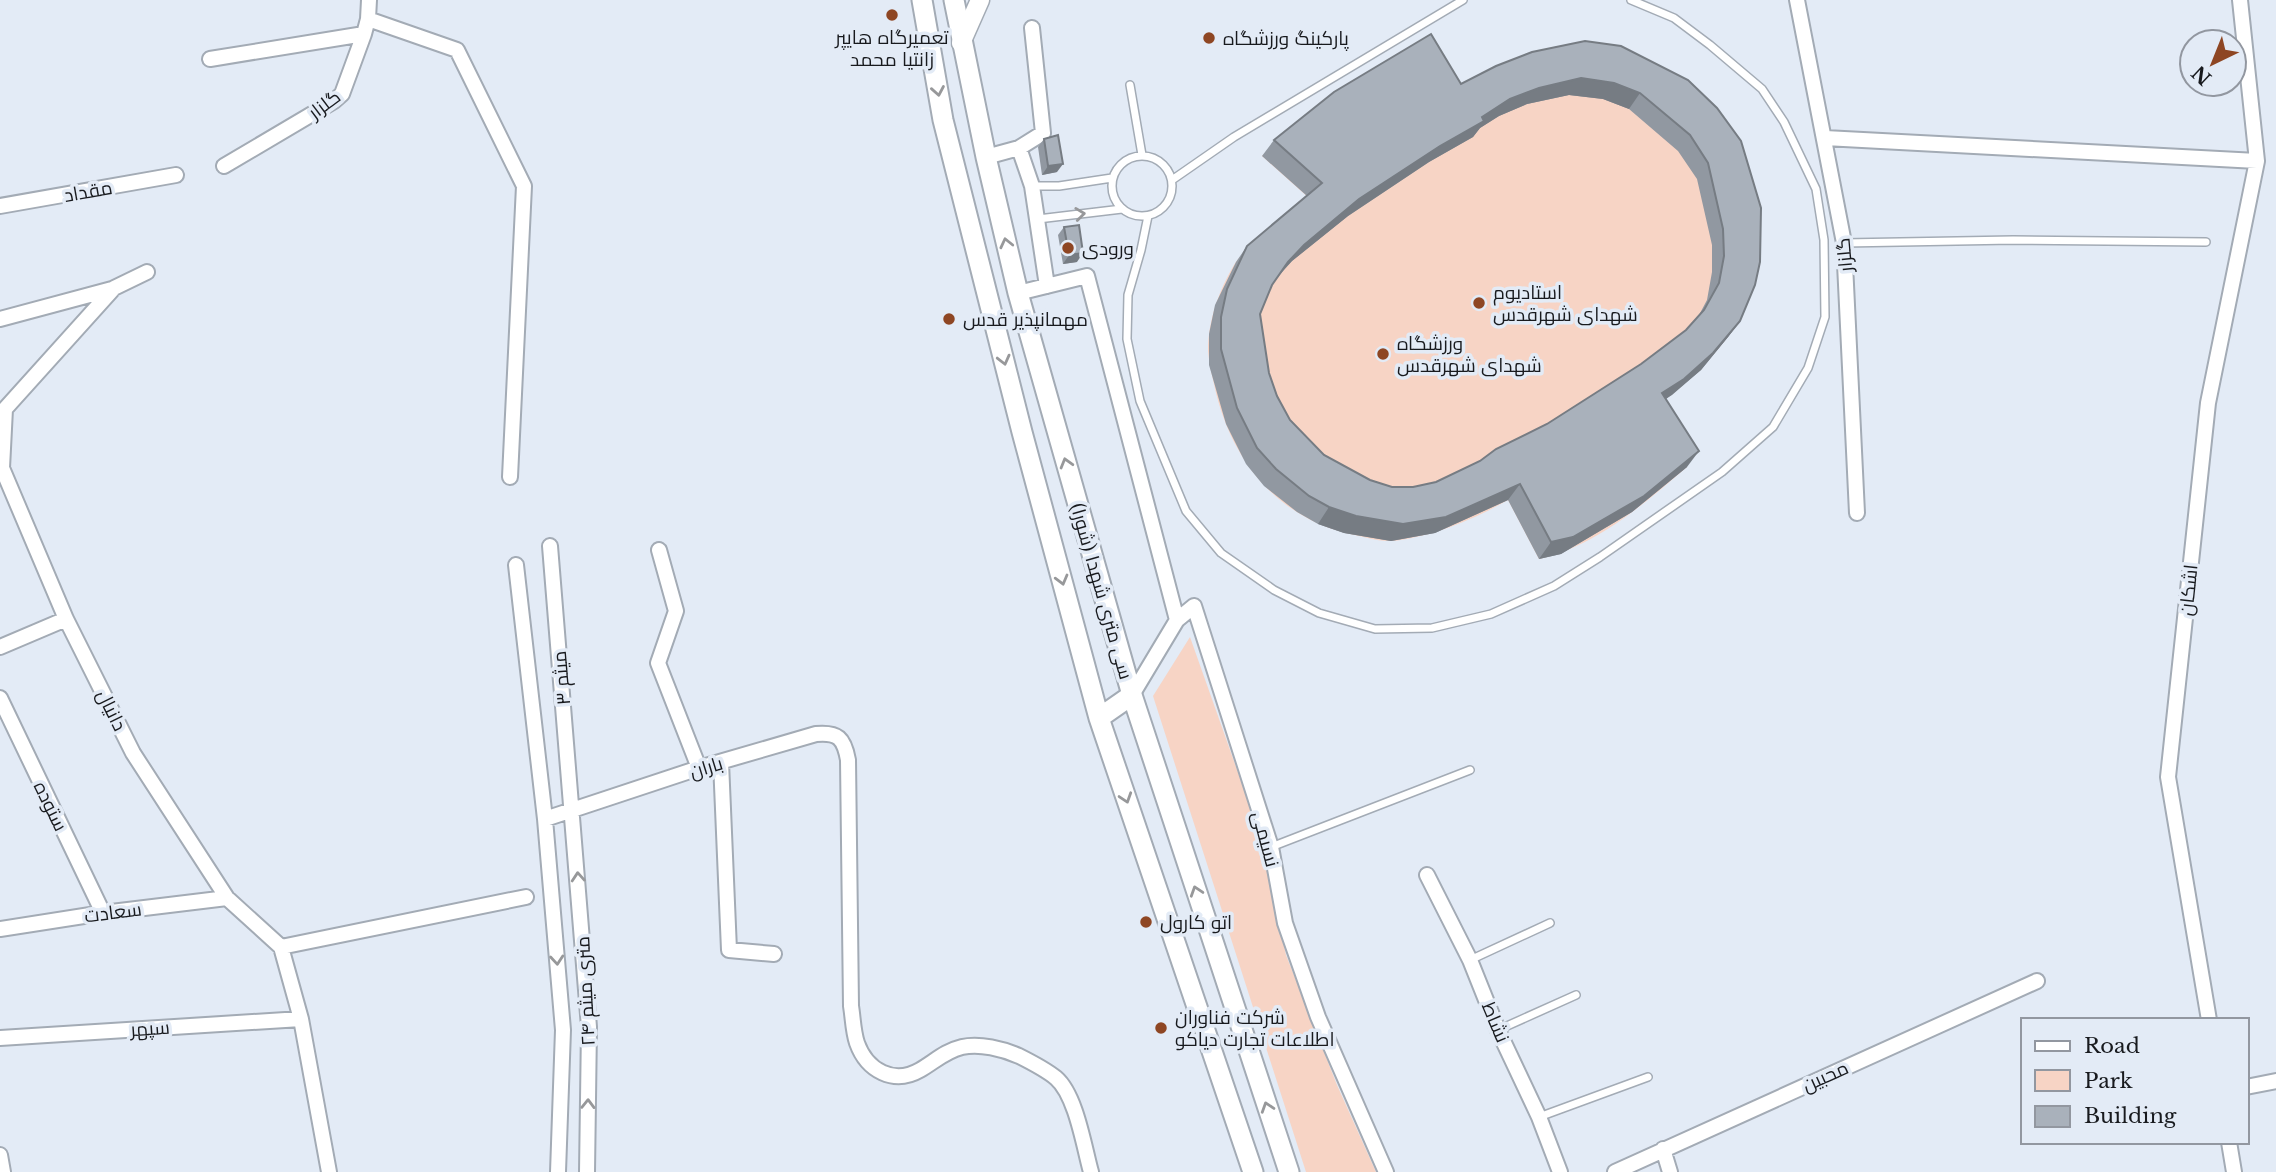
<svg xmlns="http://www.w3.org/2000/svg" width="2276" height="1172" font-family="'Libre Baskerville',Cairo,serif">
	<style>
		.green { fill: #f7d4c5 }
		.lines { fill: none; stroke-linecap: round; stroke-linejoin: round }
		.service-casing { stroke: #a3abb5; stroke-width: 10 }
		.minor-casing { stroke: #a3abb5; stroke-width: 18 }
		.tertiary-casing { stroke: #a3abb5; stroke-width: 21 }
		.secondary-casing { stroke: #a3abb5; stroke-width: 23 }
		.service { stroke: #fff; stroke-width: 7 }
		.minor { stroke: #fff; stroke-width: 14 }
		.tertiary { stroke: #fff; stroke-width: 18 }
		.secondary { stroke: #fff; stroke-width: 19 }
		.wall { fill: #9198a1; fill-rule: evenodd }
		.shaded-wall { fill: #767c83 }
		.building { fill: #a9b1bb; stroke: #767c83; stroke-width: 2; fill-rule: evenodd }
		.oneway { stroke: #97989a }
		.poi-dot { fill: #8e4623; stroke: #e3ebf6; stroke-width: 2.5 }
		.labels { text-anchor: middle; stroke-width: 7; stroke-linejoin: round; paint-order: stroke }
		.poi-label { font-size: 19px; fill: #181a1e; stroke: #e3ebf6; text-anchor: start }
		.street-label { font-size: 19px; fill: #181a1e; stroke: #e3ebf6 }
	</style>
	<rect width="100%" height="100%" fill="#e3ebf6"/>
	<path class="green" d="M1520 69 1705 125 1728 337C1705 366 1681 389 1651 409L1687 467C1644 504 1596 546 1539 559L1508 500C1475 519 1431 537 1393 541 1378 542 1361 536 1346 533 1276 515 1233 461 1216 393 1213 379 1209 365 1208 351 1208 321 1219 290 1234 265 1247 244 1289 216 1310 199L1262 156 1296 129 1450 101Z
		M1190 637 1258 829 1286 955 1337 1085 1376 1172H1306L1153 696Z"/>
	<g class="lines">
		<g class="service-casing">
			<path id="service" d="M1130 85 1142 155
				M1112 186a30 30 0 1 1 60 0a30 30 0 1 1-60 0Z
				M1172 180 1234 137 1463 0
				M1032 186H1059L1112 178
				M1148 216 1141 250 1128 295 1127 339 1140 401 1186 511 1221 553 1274 590 1319 613 1375 629 1432 628 1491 614 1554 586 1600 557 1722 472 1773 427 1808 368 1825 317 1824 240 1816 189 1784 122 1762 89 1710 45 1674 18 1631 0
				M1038 219 1122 209
				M1844 243 2013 240 2206 242
				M1271 847 1470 770
				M1470 960 1550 923
				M1498 1030 1576 995
				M1539 1117 1648 1077"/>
		</g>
		<g class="minor-casing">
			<path id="minor" d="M1797 0 1844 243 1857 513
				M368 19 457 50 524 186 510 477
				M210 59 364 34
				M1825 138 2257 161
				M1019 148 1032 186 1047 286
				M986 157 1019 148 1043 133 1032 28
				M224 166 334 101 342 94 364 34 368 19 369 0
				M0 206 176 175
				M147 272 114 288 5 409 2 468 66 619 133 753 227 898 281 947 301 1019 329 1172
				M1018 293 1087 276 1177 620
				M0 319 112 289
				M550 546 589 1027 587 1172
				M659 550 676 611 658 663 699 768
				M516 565 545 819 563 1030 558 1172
				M0 647 66 619
				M1132 695 1177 620 1194 606 1271 847 1285 923 1318 1017 1386 1172
				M0 698 103 913
				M721 762 729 950 774 954
				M545 819 699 768 816 734C838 732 844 738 848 760L851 1006C853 1018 853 1031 857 1043 867 1071 894 1085 920 1070 934 1062 945 1051 962 1047 980 1043 1003 1049 1019 1056 1031 1062 1045 1069 1056 1078 1076 1095 1084 1147 1091 1172
				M1427 875 1470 960 1498 1030 1539 1117 1560 1172
				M0 929 103 913 227 898
				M281 947 526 897
				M2209 1020 2168 777 2208 403 2257 161 2240 0
				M0 1038 301 1019
				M2246 1087 2276 1081
				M2229 1142 2234 1172
				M1663 1149 1670 1172
				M0 1155 3 1172
				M1615 1172 2037 981"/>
		</g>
		<g class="tertiary-casing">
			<path id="tertiary" d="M961 43 980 0"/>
		</g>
		<g class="secondary-casing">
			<path id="secondary" d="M922 0 943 120 1022 432 1099 718 1253 1172
				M954 0 986 157 1018 293 1132 695 1289 1172
				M1099 718 1132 695"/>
		</g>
		<use href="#service" class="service"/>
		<use href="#minor" class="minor"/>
		<use href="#tertiary" class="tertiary"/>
		<use href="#secondary" class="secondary"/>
	</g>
	<path class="wall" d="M1532 52 1717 108 1740 321 1728 337 1701 370 1666 399 1687 467 1632 512 1561 554 1539 559 1508 500 1435 533 1391 541 1344 533 1318 524 1297 512 1264 486 1246 464 1226 424 1209 365V334L1215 305 1236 262 1247 246 1307 196 1262 156 1274 140 1461 84ZM1569 95 1603 99 1629 109 1678 151 1697 179 1712 245V272L1707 300 1698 317 1686 330 1641 364 1575 406 1547 424 1480 461 1436 482 1413 487H1392L1370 480 1324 455 1290 420 1277 396 1269 373 1260 314 1272 285 1277 278 1292 261 1348 216 1429 162 1473 137 1480 128 1499 116 1527 104Z
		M1044 139 1057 172 1042 175 1038 147Z
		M1064 227 1077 262 1063 264 1058 235Z"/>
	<path class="shaded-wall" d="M1581 78 1614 83 1640 93 1629 109 1603 99 1569 95 1527 104 1499 116 1480 128 1473 137 1429 162 1348 216 1292 261 1276 278 1288 262 1304 245 1359 199 1482 117 1510 99 1539 88Z
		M1063 164 1057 172 1042 175 1048 166Z
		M1083 253 1077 262 1063 264 1069 255Z
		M1740 321 1728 337 1701 370 1672 395 1650 409 1662 393Z
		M1699 451 1687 467 1632 512 1561 554 1539 559 1551 542Z
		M1520 484 1508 500 1435 533 1391 541 1344 533 1318 524 1329 507Z"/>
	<path class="building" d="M1431 34 1461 84 1496 66 1532 52 1585 41 1621 46 1688 80 1717 108 1741 141 1761 208 1760 262 1755 285 1740 321 1713 353 1684 379 1662 393 1699 451 1644 496 1573 537 1551 542 1520 484 1446 517 1403 524 1356 516 1329 507 1309 496 1276 469 1257 448 1237 408 1221 349V317L1227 289 1247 246 1322 183 1274 140 1334 92ZM1581 78 1614 83 1640 93 1690 135 1708 163 1723 229 1724 256 1719 283 1704 310 1686 330 1641 364 1547 424 1496 449 1480 461 1436 482 1413 487H1392L1370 480 1324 455 1290 420 1277 396 1269 373 1260 314 1272 285 1288 262 1304 245 1359 199 1440 146 1484 121 1482 117 1510 99 1539 88Z
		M1058 135 1063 164 1048 166 1044 139Z
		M1079 225 1083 253 1069 255 1064 227Z"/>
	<defs><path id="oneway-chevron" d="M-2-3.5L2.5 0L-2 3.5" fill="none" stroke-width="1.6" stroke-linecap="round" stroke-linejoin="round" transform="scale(1.75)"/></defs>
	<g class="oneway">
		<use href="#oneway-chevron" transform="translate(938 91) rotate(80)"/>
		<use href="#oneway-chevron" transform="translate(1080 214) rotate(-7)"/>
		<use href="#oneway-chevron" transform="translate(1006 243) rotate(-103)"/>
		<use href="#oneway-chevron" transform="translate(1004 360) rotate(76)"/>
		<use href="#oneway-chevron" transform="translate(1066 463) rotate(-106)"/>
		<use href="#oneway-chevron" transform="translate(1062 580) rotate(75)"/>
		<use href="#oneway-chevron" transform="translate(1126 798) rotate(72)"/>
		<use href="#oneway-chevron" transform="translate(578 877) rotate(-94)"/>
		<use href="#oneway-chevron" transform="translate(1196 891) rotate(-108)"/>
		<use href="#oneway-chevron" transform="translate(557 960) rotate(85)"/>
		<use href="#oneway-chevron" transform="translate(588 1104) rotate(-89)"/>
		<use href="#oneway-chevron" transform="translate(1267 1107) rotate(-108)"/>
	</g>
	<g class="poi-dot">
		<circle cx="892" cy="15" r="7"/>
		<circle cx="1209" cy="38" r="7"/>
		<circle cx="1068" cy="248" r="7"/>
		<circle cx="1479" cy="303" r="7"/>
		<circle cx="949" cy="319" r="7"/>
		<circle cx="1383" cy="354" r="7"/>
		<circle cx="1146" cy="922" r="7"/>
		<circle cx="1161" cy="1028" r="7"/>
	</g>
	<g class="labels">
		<g class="poi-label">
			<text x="892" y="44" text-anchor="middle">تعمیرگاه هایپر<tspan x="892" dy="22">زانتیا محمد</tspan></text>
			<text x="1223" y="45">پارکینگ ورزشگاه</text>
			<text x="1082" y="255">ورودی</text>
			<text x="1493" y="299">استادیوم<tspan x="1493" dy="22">شهدای شهرقدس</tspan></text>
			<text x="963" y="326">مهمانپذیر قدس</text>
			<text x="1397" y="350">ورزشگاه<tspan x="1397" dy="22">شهدای شهرقدس</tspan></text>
			<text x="1160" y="929">اتو کارول</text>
			<text x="1175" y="1024">شرکت فناوران<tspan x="1175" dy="22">اطلاعات تجارت دیاکو</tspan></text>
		</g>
		<g class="street-label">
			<text transform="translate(324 104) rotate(-37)" y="7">گلزار</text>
			<text transform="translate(88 191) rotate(-10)" y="7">مقداد</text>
			<text transform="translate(1844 255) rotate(-95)" y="7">گلزار</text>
			<text transform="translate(2188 590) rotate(-84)" y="7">اشکان</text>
			<text transform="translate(1102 591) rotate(74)" y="7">سی متری شهدا (شورا)</text>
			<text transform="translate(561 678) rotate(-95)" y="7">میثم ۳</text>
			<text transform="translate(112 710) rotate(64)" y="7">دانیال</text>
			<text transform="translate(706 767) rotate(-17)" y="7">باران</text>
			<text transform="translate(51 806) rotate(64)" y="7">ستوده</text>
			<text transform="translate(1266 839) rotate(75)" y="7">نسیمی</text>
			<text transform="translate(113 912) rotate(-7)" y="7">سعادت</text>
			<text transform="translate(585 991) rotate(-93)" y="7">۲۴ متری میثم</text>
			<text transform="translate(1496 1022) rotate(67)" y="7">نشاط</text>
			<text transform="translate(150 1028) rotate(-4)" y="7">سپهر</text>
			<text transform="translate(1825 1076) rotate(-24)" y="7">محبین</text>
		</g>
	</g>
	<rect x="2021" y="1018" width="228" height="126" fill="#e3ebf6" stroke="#9297a0" stroke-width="2"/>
	<rect x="2035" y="1041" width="35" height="10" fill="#ffffff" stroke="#9297a0" stroke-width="2"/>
	<text x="2084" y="1053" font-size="21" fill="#181a1e">Road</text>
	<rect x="2035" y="1070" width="35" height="21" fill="#f7d4c5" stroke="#9297a0" stroke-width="2"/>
	<text x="2084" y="1088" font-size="21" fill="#181a1e">Park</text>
	<rect x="2035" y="1106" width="35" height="21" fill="#a9b1bb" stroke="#9297a0" stroke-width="2"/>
	<text x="2084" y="1123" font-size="21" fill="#181a1e">Building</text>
	<g transform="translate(2213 63) rotate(223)"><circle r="33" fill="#e3ebf6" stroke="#9297a0" stroke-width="2"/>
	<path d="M0-5L12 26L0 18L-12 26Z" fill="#8e4623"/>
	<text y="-10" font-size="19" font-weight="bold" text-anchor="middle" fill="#181a1e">N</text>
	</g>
</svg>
